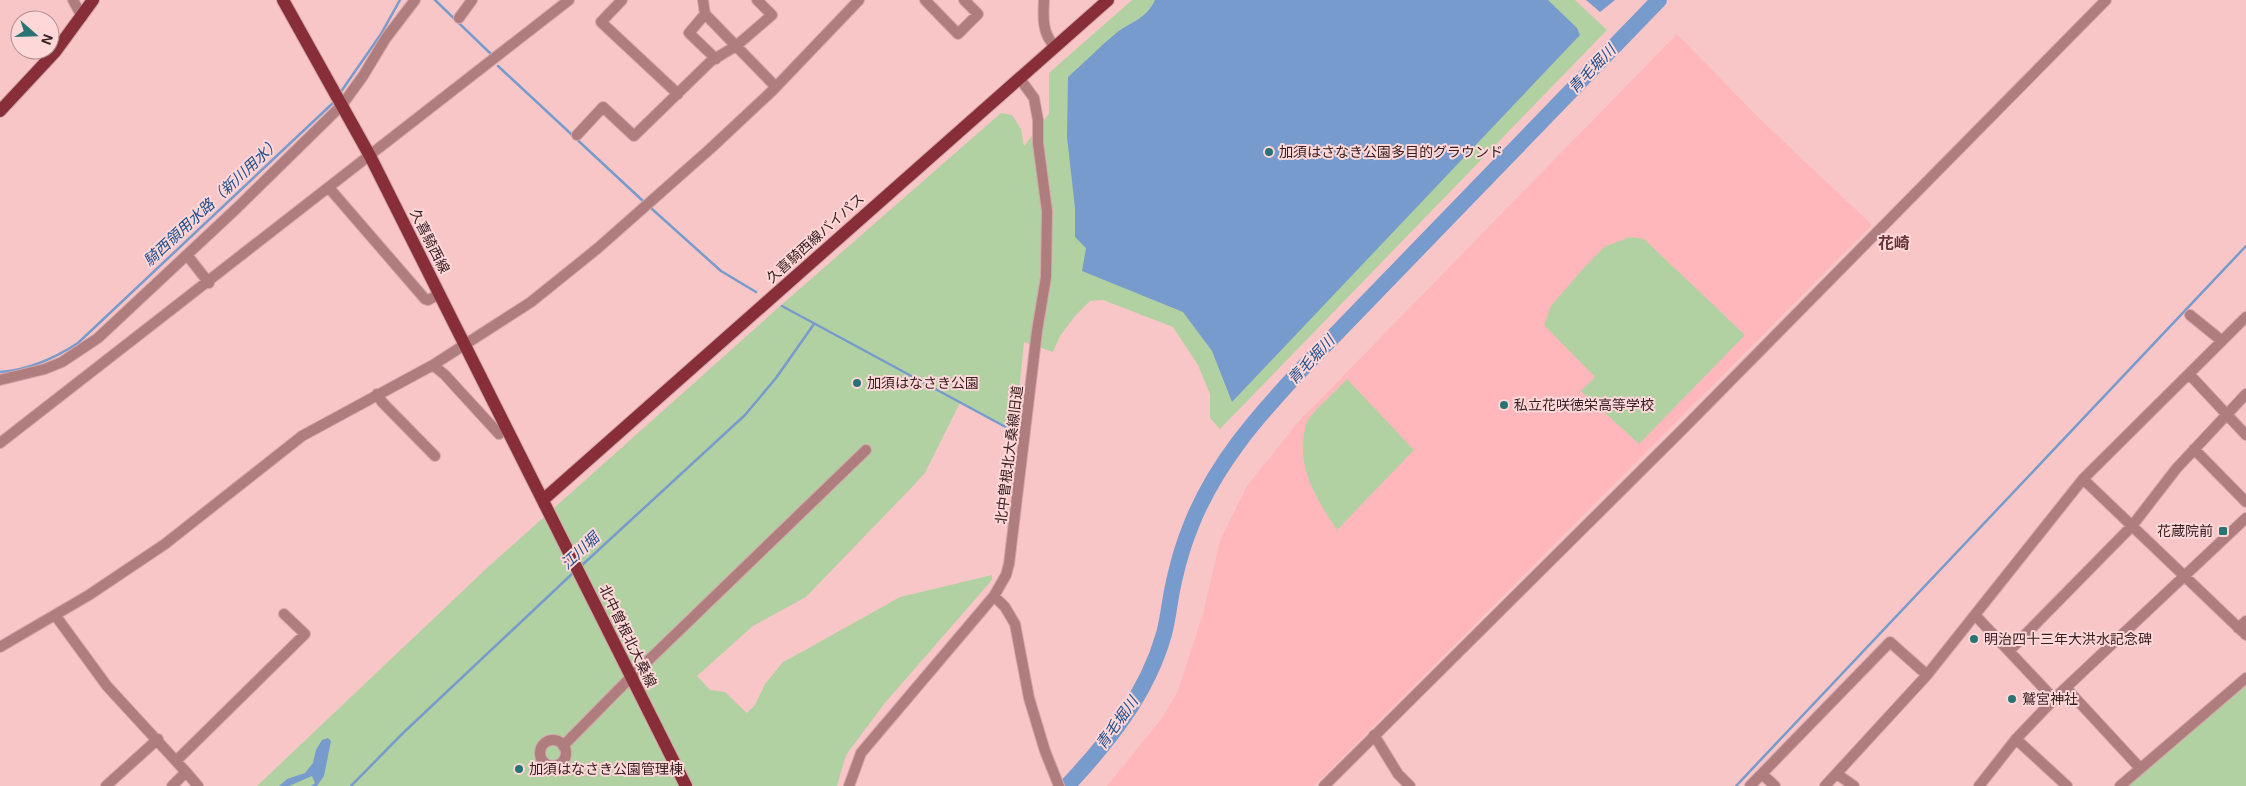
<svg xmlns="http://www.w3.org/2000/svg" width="2246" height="786" font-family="'Exo 2','Noto Sans JP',sans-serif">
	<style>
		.built { fill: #ffb7bb }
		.green { fill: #b1d1a2 }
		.water { fill: #779bcc }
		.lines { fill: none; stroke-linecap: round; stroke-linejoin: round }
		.stream { stroke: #779bcc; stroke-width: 2.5 }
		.river { stroke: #779bcc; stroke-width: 16 }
		.minor-casing { stroke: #d2a5a7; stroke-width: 12 }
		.major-casing { stroke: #d2a5a7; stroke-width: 14 }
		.minor { stroke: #b07d7f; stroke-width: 10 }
		.major { stroke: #872e39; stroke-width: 12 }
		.poi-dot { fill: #297374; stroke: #fed7d8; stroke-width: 2 }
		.labels { text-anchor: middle; stroke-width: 4; stroke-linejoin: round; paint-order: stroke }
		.poi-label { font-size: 14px; fill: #382122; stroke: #fed7d8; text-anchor: start }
		.street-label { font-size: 14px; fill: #382122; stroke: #fed7d8 }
		.water-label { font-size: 15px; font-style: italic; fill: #204f8c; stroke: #fed7d8 }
		.quarter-label { font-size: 16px; font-weight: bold; fill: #673438; stroke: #fed7d8 }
	</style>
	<rect width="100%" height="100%" fill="#f9c6c8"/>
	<path class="built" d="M1677 34 1758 117 1872 225 1314 786H1107L1162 718 1178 691 1203 613 1220 541 1247 486 1299 421Z"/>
	<path class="green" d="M1132 0H1575L1607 30 1220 429 1210 418V394L1198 365 1173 327 1103 300 1090 301 1075 316 1060 336 1053 352 1024 342 1015 431 960 403 925 473 914 485 806 597 753 626 697 676 710 690 725 692 747 713 755 705 765 684 783 662 807 649 900 597 992 575V580L884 704 846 755 837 786H257L488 567 779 307 1001 113 1012 115 1021 129 1024 146 1049 114V73Z
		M1630 237 1644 239 1745 335 1639 444 1581 391 1595 377 1544 325 1551 306 1582 270 1604 247Z
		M1347 379 1414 450 1337 530C1316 499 1293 462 1307 422 1310 414 1339 388 1347 379Z
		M2246 684V786H2126Z"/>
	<path class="water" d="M1155 0H1548L1577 28 1580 35 1232 402 1212 351 1183 312 1082 271 1086 248 1075 237V208L1067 137 1068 77C1084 63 1098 48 1114 35 1130 21 1145 21 1155 0Z
		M1586 0H1615L1600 12Z
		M328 738 331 741 324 776 317 786H311L315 783 312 776 289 786H279L287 779 305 773 313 763 316 750 322 740Z"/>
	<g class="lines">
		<path class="stream" d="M435 0 492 55
			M498 66 643 201
			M340 93 381 34 400 0
			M652 209 721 271 756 292
			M782 306 1013 431
			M0 372C28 370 55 358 78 343L334 102
			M580 567 745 415 776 378 814 324
			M351 786 402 734 574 572
			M1736 786 2246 246"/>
		<path class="river" d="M1067 786C1109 741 1147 694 1164 634 1169 615 1170 596 1175 577 1179 559 1185 540 1192 523 1216 464 1256 418 1299 372L1659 0"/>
		<g class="minor-casing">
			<path id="minor" d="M73 0 82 17
				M622 0 601 22 678 94
				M703 0 705 14 776 87
				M925 0 958 34 978 14 964 0
				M1044 0C1043 18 1042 33 1055 47
				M705 14 689 33 716 59
				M459 18 472 0
				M577 135 603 107 634 136 711 61 736 46 772 15 757 0
				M330 189 425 299 428 300 440 294
				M187 255 209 283
				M2190 315 2222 341
				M433 365 445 375 499 434
				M2189 374 2246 435
				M0 380 45 369 62 362 98 338 237 208 342 105 363 76 386 38 415 0
				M377 394 382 402 435 456
				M0 443 569 0
				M2194 449 2246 502
				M2083 479 2246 635
				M994 596 1005 607 1015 624 1029 698 1045 751 1059 786
				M55 615 107 686 186 772 172 786
				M1975 615 2054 699
				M2238 628 2246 621
				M0 647 89 595 165 544 302 436 433 365 531 302 598 248 710 149 772 91 859 0
				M2009 651 2132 526 2176 469 2246 394
				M2066 688 2140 768
				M1374 735 1398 774 1410 786
				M2016 739 2067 786
				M540 753a13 13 0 1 1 26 0a13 13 0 1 1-26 0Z
				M563 746 627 681 866 450
				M176 761 305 634 284 614
				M186 772 198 786
				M1762 774 1775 786
				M1837 774 1854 786
				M106 786 158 739
				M849 786 861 753 994 596 1006 575 1009 564 1037 331 1046 277 1047 211 1038 143V120L1034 98 1020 79
				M1324 786 1683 429 2106 0
				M1750 786 1890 642 1927 675
				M1825 786 1927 675 2083 479 2246 317
				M1979 786 2016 739 2058 695 2246 518
				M2120 786 2246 678"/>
		</g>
		<g class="major-casing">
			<path id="major" d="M283 0 370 156 686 786
				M0 111 55 52 93 0
				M544 499 1108 0"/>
		</g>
		<use href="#minor" class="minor"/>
		<use href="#major" class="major"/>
	</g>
	<g class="poi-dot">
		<circle cx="1269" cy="152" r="5"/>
		<circle cx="857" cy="383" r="5"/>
		<circle cx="1504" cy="405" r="5"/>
		<rect x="2218" y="526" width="10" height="10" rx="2.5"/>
		<circle cx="1974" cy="639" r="5"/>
		<circle cx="2012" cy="699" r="5"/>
		<circle cx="519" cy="769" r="5"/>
	</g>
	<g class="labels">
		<g class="poi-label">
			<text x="1279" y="157">加須はさなき公園多目的グラウンド</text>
			<text x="867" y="388">加須はなさき公園</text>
			<text x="1514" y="410">私立花咲徳栄高等学校</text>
			<text x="2213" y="536" text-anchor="end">花蔵院前</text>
			<text x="1984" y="644">明治四十三年大洪水記念碑</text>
			<text x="2022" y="704">鷲宮神社</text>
			<text x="529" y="774">加須はなさき公園管理棟</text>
		</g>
		<g class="street-label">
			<text transform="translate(815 238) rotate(-42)" y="5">久喜騎西線バイパス</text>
			<text transform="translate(430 241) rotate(63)" y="5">久喜騎西線</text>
			<text transform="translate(1009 455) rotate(-83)" y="5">北中曽根北大桑線旧道</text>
			<text transform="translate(628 636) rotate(64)" y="5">北中曽根北大桑線</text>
		</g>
		<g class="water-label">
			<text transform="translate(1592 69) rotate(-46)" y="5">青毛堀川</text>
			<text transform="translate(212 202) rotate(-43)" y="5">騎西領用水路（新川用水）</text>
			<text transform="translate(1311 360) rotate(-47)" y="5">青毛堀川</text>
			<text transform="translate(580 551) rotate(-43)" y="5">江川堀</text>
			<text transform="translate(1117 723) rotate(-54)" y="5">青毛堀川</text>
		</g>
		<g class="quarter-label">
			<text x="1894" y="249">花崎</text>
		</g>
	</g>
	<g transform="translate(35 35) rotate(110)"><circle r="24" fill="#fed7d8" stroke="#af8e8f"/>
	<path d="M0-4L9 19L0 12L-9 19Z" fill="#297374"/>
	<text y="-8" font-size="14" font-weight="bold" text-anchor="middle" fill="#382122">N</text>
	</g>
</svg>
